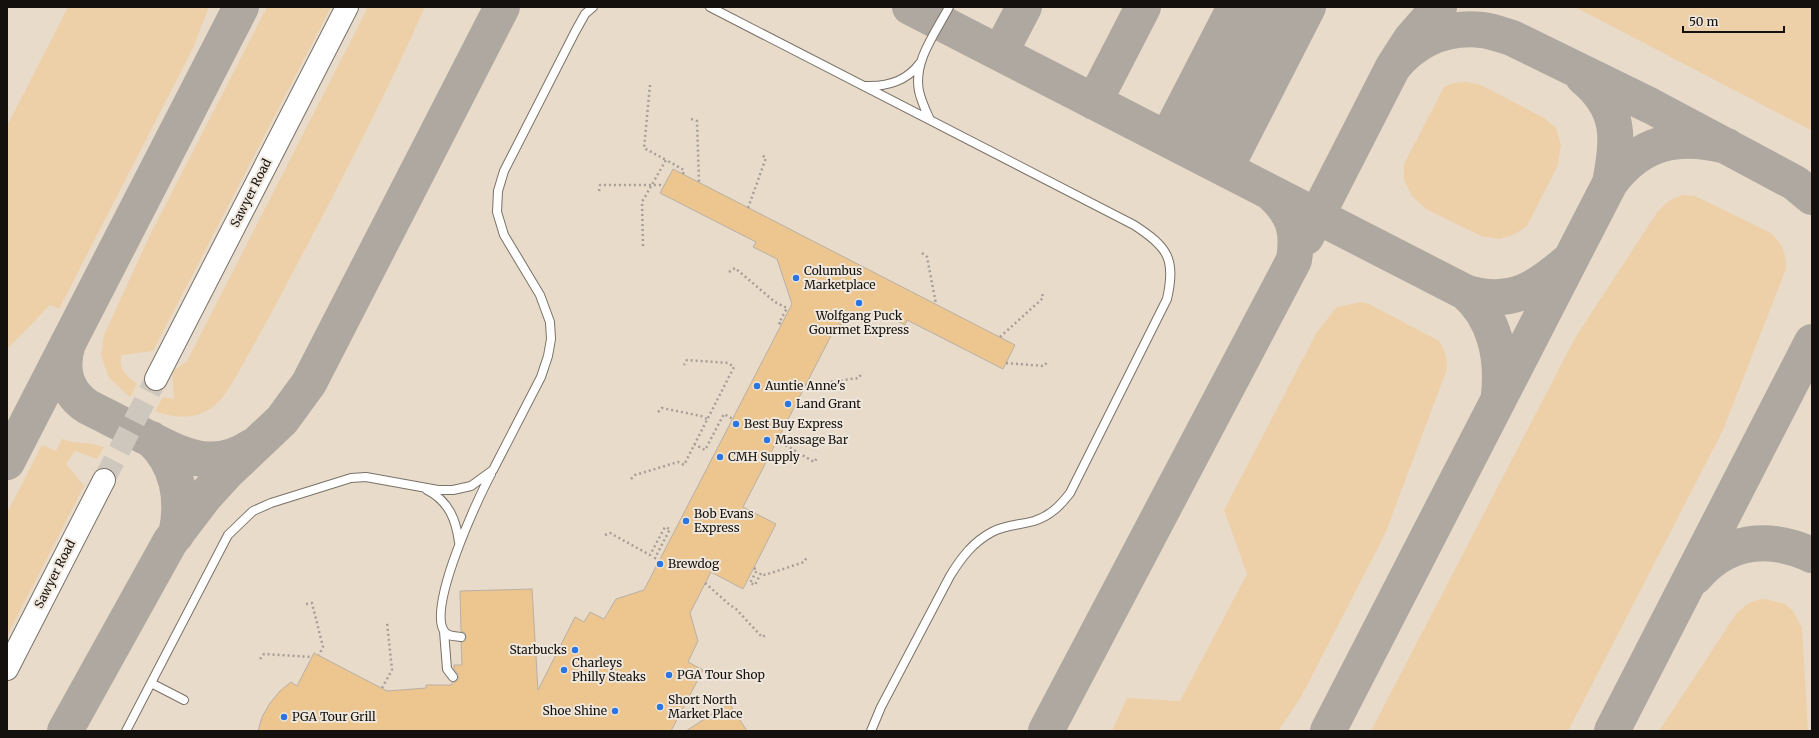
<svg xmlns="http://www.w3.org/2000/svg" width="1819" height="738" font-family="Merriweather,serif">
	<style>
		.built { fill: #e9dbca }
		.green { fill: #edcfa8 }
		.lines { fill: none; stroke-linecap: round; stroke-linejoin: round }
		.taxiway { stroke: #aea8a0; stroke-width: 36 }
		.building { fill: #ecc58f; stroke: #b8b0a6 }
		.secondary-tunnel { stroke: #cec7bd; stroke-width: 22; stroke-dasharray: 22 11; stroke-linecap: butt }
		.lane-casing { stroke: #797268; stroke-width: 10 }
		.secondary-casing { stroke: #797268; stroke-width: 24 }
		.path { stroke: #a69f97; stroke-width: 2.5; stroke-dasharray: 2 3; stroke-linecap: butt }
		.lane { stroke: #fff; stroke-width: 8 }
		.secondary { stroke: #fff; stroke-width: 22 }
		.path-bridge { stroke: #a69f97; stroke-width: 2.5; stroke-dasharray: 2 3; stroke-linecap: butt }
		.poi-dot { fill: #2a75e1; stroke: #efe7dc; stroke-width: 1.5 }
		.labels { text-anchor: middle; stroke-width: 4; stroke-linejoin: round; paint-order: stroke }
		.street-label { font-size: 12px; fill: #13100d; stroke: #efe7dc }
		.poi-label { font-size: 12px; fill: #13100d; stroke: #efe7dc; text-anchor: start }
	</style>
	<rect width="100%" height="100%" fill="#efe7dc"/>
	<path class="built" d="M7 7H1812V731H7Z"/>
	<path class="green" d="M68 7H209L193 48 59 309 50 305 7 349V126Z
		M267 7H331L153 351 122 355C117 367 127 377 137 384L130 397 109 378 101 355 104 335 149 237Z
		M368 7H425C379 110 326 210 273 310 261 331 250 352 238 373 231 384 225 397 215 405 197 420 176 419 155 411L163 397 174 399 172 372 187 361Z
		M1575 7H1812V130L1807 128Z
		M1466 82 1481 85 1544 118 1556 128 1561 145 1558 165 1527 226 1513 235 1499 239 1481 236 1426 209 1412 196 1404 180V164L1444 87 1453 83Z
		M1683 195 1695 196 1771 233C1783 245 1786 253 1786 269L1723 430 1568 731H1371L1575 338 1658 211 1670 200Z
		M1361 302 1369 304 1439 341C1445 350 1447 358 1447 369L1385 534 1301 697 1278 731H1112L1127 698 1180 701 1247 574 1224 510 1317 332 1337 307Z
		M62 439C75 444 90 442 104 447L97 459 75 451 66 464 84 486 7 636V513L42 445 56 451Z
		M1765 599 1785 604 1793 611 1802 628 1808 731H1659L1736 614C1745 605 1752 600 1765 599Z"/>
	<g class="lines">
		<path class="taxiway" d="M910 7 1465 292C1495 317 1503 358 1499 395
			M1000 53 1024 7
			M1393 67C1416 39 1445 26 1482 30 1492 31 1502 35 1512 38L1651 106 1795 183 1812 197
			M1583 77C1621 108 1619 139 1610 183
			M1094 102 1143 7
			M1167 139 1235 7
			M1196 154 1272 7
			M1225 169 1308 7
			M1306 237 1393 67 1411 39 1439 7
			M1465 292C1508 306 1534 291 1566 263
			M68 343C60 368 65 392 88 407 106 416 124 425 142 435 179 454 212 473 251 447
			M151 439C178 464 184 500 176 535
			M7 462 241 7
			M1695 577C1727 539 1768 535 1812 555
			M65 731 170 542 205 496 226 473 282 420 309 383 502 7
			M1046 731 1294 260C1299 229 1293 213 1270 192
			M1328 731 1610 183C1641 141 1678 134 1727 146
			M1612 731 1812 342"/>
	</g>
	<path class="building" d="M673 169 1015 345 1003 369 907 320 905 325 880 312 836 326 743 507 776 524 743 589 711 572 690 613 698 641 688 662 703 670 671 731H258L262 717 270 703 280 691 291 682 297 686 314 653 387 691 426 688V685H452V682H456L458 679V674L454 669V665H462L461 642 465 641 466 637 465 633 461 631 460 591 532 589 538 690 575 617 584 622 590 612 604 619 616 599 644 590 792 304 777 259 753 247 756 242 660 193Z
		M729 703 747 731H686Z"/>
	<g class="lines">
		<path class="secondary-tunnel" d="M104 480 156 379"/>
		<g class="lane-casing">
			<path id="lane" d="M710 7 1134 225C1168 247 1176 259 1167 299L1070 493C1060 506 1050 516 1034 521 1020 525 1005 525 992 532 973 542 961 558 950 576L881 707 871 731
				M865 86C886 87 907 81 920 63
				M930 120C926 111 921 101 919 91 913 61 936 32 949 7
				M427 490C449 501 456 520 459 542
				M444 631 447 669 453 677
				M461 637C455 636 448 637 444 631 428 606 477 500 491 474
				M151 683 184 700
				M126 731 228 535 253 511 271 503 351 478 366 477 438 490H453L471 486 493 470 541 377 548 356 551 339 550 322 540 295 504 235 497 212 498 191 504 171 575 32 585 14 593 7"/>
		</g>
		<g class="secondary-casing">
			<path id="secondary" d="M156 379 347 7
				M7 669 104 480"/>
		</g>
		<path class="path" d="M650 85 644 148 666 160
			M691 119 697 121 699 182
			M748 208 766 158 762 155
			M643 246 642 202 666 160 684 170 683 174
			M922 253 927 257 936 304
			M729 272 735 268 775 302 787 308 779 323 782 324
			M1000 337 1043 298 1042 292
			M1006 363 1044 366 1048 361
			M806 385 859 378 862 372
			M658 412 662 408 701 416 707 419
			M777 440 814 462 818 457
			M694 444 705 450 724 414 733 419
			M631 479 635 475 678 462 684 465 734 367 728 363 687 360 684 365
			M605 535 610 533 650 555 665 527 670 529 655 558 659 560
			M754 568 757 570 750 583 755 585 761 573 765 575 804 562 807 557
			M705 583 730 605 736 609 762 637 766 635
			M306 604 312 603 323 647 319 655
			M260 659 264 654 312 657
			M382 688 392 670 387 622"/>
		<use href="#lane" class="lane"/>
		<use href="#secondary" class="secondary"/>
		<path class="path-bridge" d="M599 191 600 185H660L664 186"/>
	</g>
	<g class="poi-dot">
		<circle cx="796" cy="278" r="4"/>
		<circle cx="859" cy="303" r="4"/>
		<circle cx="757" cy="386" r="4"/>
		<circle cx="788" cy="404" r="4"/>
		<circle cx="736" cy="424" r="4"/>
		<circle cx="767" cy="440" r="4"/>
		<circle cx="720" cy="457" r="4"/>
		<circle cx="686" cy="521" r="4"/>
		<circle cx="660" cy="564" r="4"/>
		<circle cx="575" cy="650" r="4"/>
		<circle cx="564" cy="670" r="4"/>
		<circle cx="669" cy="675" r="4"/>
		<circle cx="660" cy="707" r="4"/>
		<circle cx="615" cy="711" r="4"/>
		<circle cx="284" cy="717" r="4"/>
	</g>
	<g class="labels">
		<g class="street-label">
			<text transform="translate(251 193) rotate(-63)" y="4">Sawyer Road</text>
			<text transform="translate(55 574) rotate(-63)" y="4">Sawyer Road</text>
		</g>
		<g class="poi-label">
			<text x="804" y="275">Columbus<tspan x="804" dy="14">Marketplace</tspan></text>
			<text x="859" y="320" text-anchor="middle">Wolfgang Puck<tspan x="859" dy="14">Gourmet Express</tspan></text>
			<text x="765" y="390">Auntie Anne's</text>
			<text x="796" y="408">Land Grant</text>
			<text x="744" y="428">Best Buy Express</text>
			<text x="775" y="444">Massage Bar</text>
			<text x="728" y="461">CMH Supply</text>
			<text x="694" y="518">Bob Evans<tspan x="694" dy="14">Express</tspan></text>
			<text x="668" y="568">Brewdog</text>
			<text x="567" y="654" text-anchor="end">Starbucks</text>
			<text x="572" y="667">Charleys<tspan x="572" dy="14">Philly Steaks</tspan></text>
			<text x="677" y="679">PGA Tour Shop</text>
			<text x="668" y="704">Short North<tspan x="668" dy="14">Market Place</tspan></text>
			<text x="607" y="715" text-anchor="end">Shoe Shine</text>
			<text x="292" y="721">PGA Tour Grill</text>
		</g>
	</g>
	<rect width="1819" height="738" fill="none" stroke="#13100d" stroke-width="16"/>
	<path d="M1683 26v6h101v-6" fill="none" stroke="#13100d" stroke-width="2"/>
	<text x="1689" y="26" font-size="12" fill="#13100d" stroke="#efe7dc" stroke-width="3" paint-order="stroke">50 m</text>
</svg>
